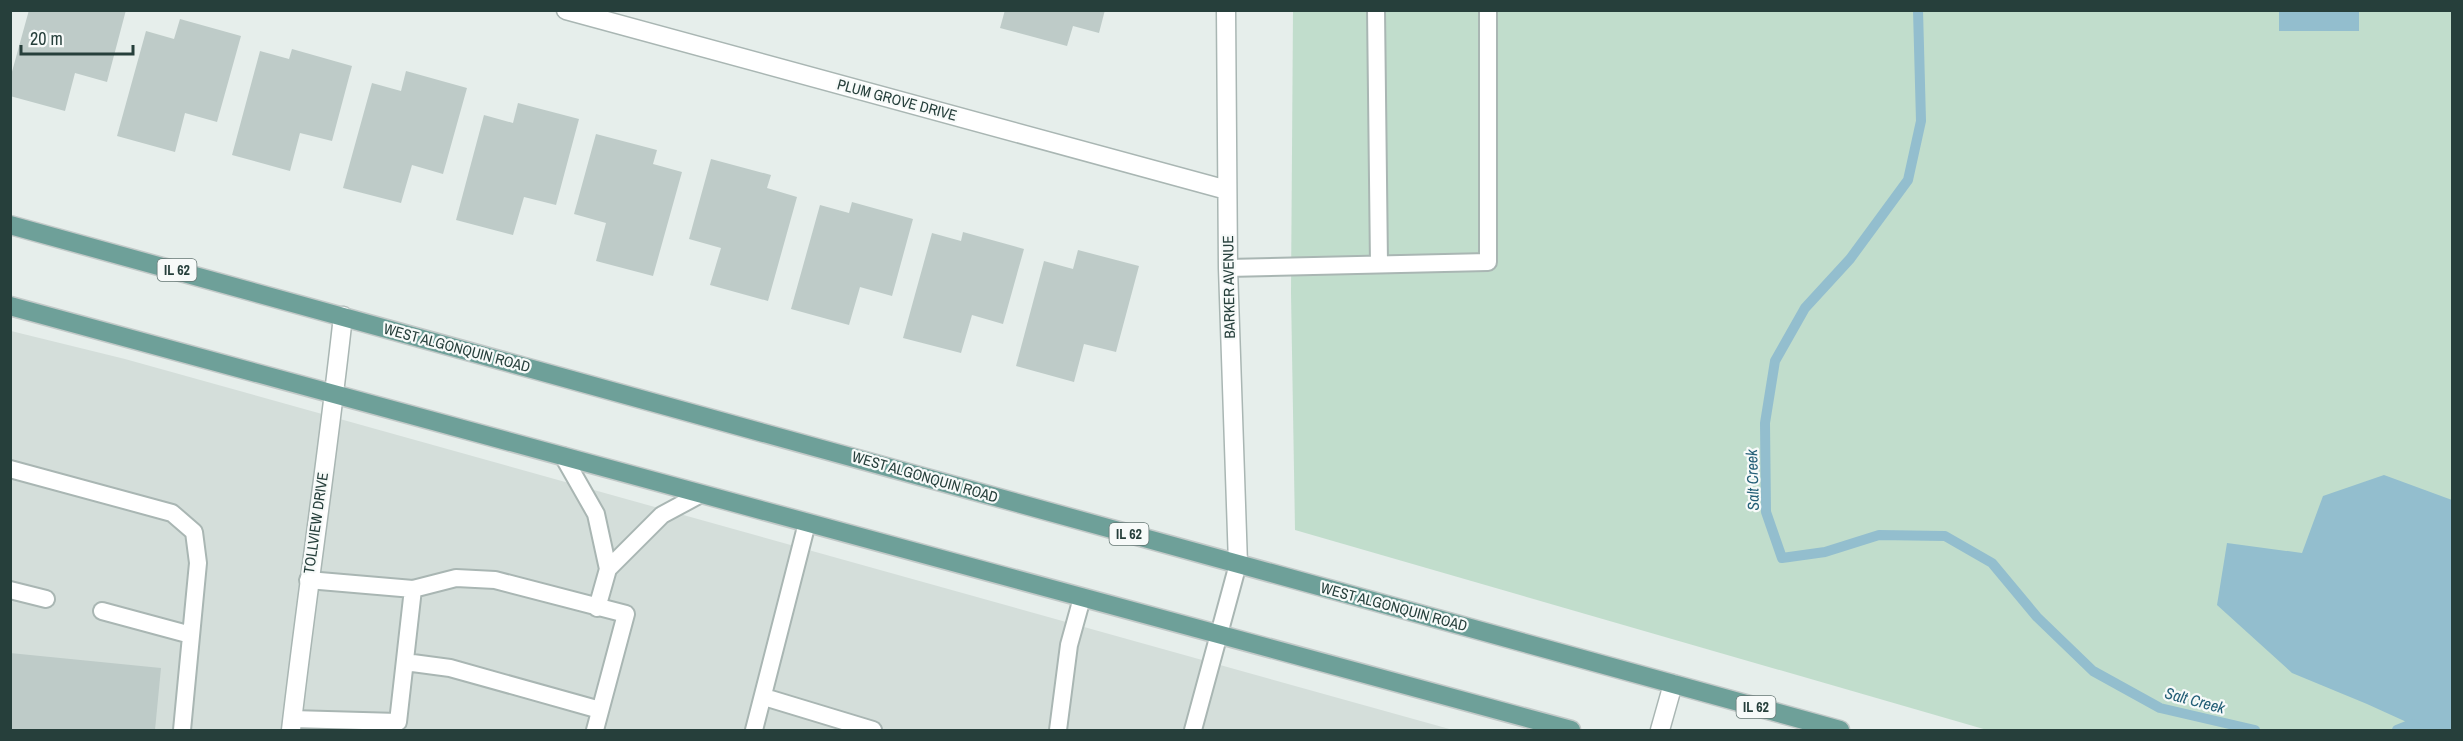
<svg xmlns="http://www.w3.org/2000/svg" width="2463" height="741" font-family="'Archivo Narrow',sans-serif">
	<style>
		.built { fill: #d4deda }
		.green { fill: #c1ddcc }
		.water { fill: #93bece }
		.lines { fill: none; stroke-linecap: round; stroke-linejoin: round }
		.stream { stroke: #93bece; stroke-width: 10 }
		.building { fill: #becbc8 }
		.lane-casing { stroke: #a9b6b3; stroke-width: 20 }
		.street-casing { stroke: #a9b6b3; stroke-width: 21 }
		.primary-casing { stroke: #c2c9c8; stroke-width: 21 }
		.lane { stroke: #fff; stroke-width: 16 }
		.street { stroke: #fff; stroke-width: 18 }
		.primary { stroke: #6ea099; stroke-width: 18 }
		.labels { text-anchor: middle; stroke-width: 4.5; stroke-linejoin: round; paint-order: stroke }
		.shield { fill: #f7faf9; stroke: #657774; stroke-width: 1.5 }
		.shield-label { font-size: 14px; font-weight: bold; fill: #263f3b }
		.street-label { font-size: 15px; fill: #263f3b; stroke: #f7faf9 }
		.water-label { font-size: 16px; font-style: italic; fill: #245f77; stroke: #f7faf9 }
	</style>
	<rect width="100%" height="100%" fill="#e6eeeb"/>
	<path class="built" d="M11 331 125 359 1453 730H11Z"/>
	<path class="green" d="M1293 11H2452V730H1987L1295 530 1291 293Z"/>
	<path class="water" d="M2279 11H2359V31H2279Z
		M2384 475 2452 500V730H2419L2411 724 2367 704 2292 673 2217 605 2227 543 2302 553 2323 496Z"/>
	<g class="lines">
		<path class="stream" d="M1918 10 1921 121 1908 180 1850 259 1805 308 1775 361 1765 423 1766 512 1782 558 1825 552 1879 535 1945 536 1992 563 2037 617 2093 671 2160 708 2255 730
			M2397 730 2412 724 2419 730"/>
	</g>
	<path class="building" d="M29 10H126L107 82 75 73 65 111 10 96V79Z
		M1005 10H1105L1099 33 1073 26 1067 46 1000 28Z
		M180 19 241 36 217 122 185 113 175 152 117 136 146 31 174 39Z
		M292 49 352 66 332 141 300 133 290 171 232 155 260 51 289 59Z
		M406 71 467 88 443 174 412 165 401 203 343 188 372 83 401 91Z
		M518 103 579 119 556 205 524 197 513 235 456 220 484 115 513 123Z
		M596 134 657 150 653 164 682 172 653 276 596 261 606 223 574 214Z
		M711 159 771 175 767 188 797 197 768 301 710 285 721 248 689 239Z
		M852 202 913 219 892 296 860 287 849 325 791 309 820 205 849 213Z
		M963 232 1024 249 1003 324 972 315 961 353 903 338 932 233 961 241Z
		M1078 250 1139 266 1116 352 1084 344 1074 382 1016 366 1044 261 1073 269Z
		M10 653 161 668 155 730H10Z"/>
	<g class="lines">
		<g class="lane-casing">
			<path id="lane" d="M1376 10 1379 264
				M1228 268 1488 262V10
				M563 456 596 514 608 569 597 608
				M10 469 172 513 194 532 198 563 182 730
				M608 569 662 515 701 494
				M413 589 456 578 495 580 626 614 595 730
				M10 590 46 599
				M102 611 191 635
				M405 662 450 668 600 710
				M764 697 873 730
				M292 719 398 722 413 589 308 580
				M754 730 807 523
				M1058 730 1069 645 1082 598
				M1193 730 1238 564"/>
		</g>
		<g class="street-casing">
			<path id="street" d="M566 10 1227 190
				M1226 10 1228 268 1238 564
				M291 730C307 592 328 454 343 316
				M1660 730 1673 684"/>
		</g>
		<g class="primary-casing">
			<path id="primary" d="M10 225 1840 730
				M10 306 1571 730"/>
		</g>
		<use href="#lane" class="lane"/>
		<use href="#street" class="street"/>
		<use href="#primary" class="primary"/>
	</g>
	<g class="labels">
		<g class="shield">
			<rect x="157.5" y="259" width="39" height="22" rx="4.5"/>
			<rect x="1109.5" y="523" width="39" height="22" rx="4.5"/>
			<rect x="1736.5" y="696" width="39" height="22" rx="4.5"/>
		</g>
		<g class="shield-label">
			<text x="177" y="275">IL 62</text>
			<text x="1129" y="539">IL 62</text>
			<text x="1756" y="712">IL 62</text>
		</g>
		<g class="street-label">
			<text transform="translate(897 100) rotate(15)" y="5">PLUM GROVE DRIVE</text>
			<text transform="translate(1229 287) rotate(-91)" y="5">BARKER AVENUE</text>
			<text transform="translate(457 348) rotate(15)" y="5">WEST ALGONQUIN ROAD</text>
			<text transform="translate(925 477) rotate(16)" y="5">WEST ALGONQUIN ROAD</text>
			<text transform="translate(316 523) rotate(-82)" y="5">TOLLVIEW DRIVE</text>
			<text transform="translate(1394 607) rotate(15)" y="5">WEST ALGONQUIN ROAD</text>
		</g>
		<g class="water-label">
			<text transform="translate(1752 480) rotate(-92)" y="6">Salt Creek</text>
			<text transform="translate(2195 700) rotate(15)" y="6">Salt Creek</text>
		</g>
	</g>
	<rect width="2463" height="741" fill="none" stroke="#263f3b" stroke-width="24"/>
	<path d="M21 45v9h112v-9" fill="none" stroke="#263f3b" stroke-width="3"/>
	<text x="30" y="45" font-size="18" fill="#263f3b" stroke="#f7faf9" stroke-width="4.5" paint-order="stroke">20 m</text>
</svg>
